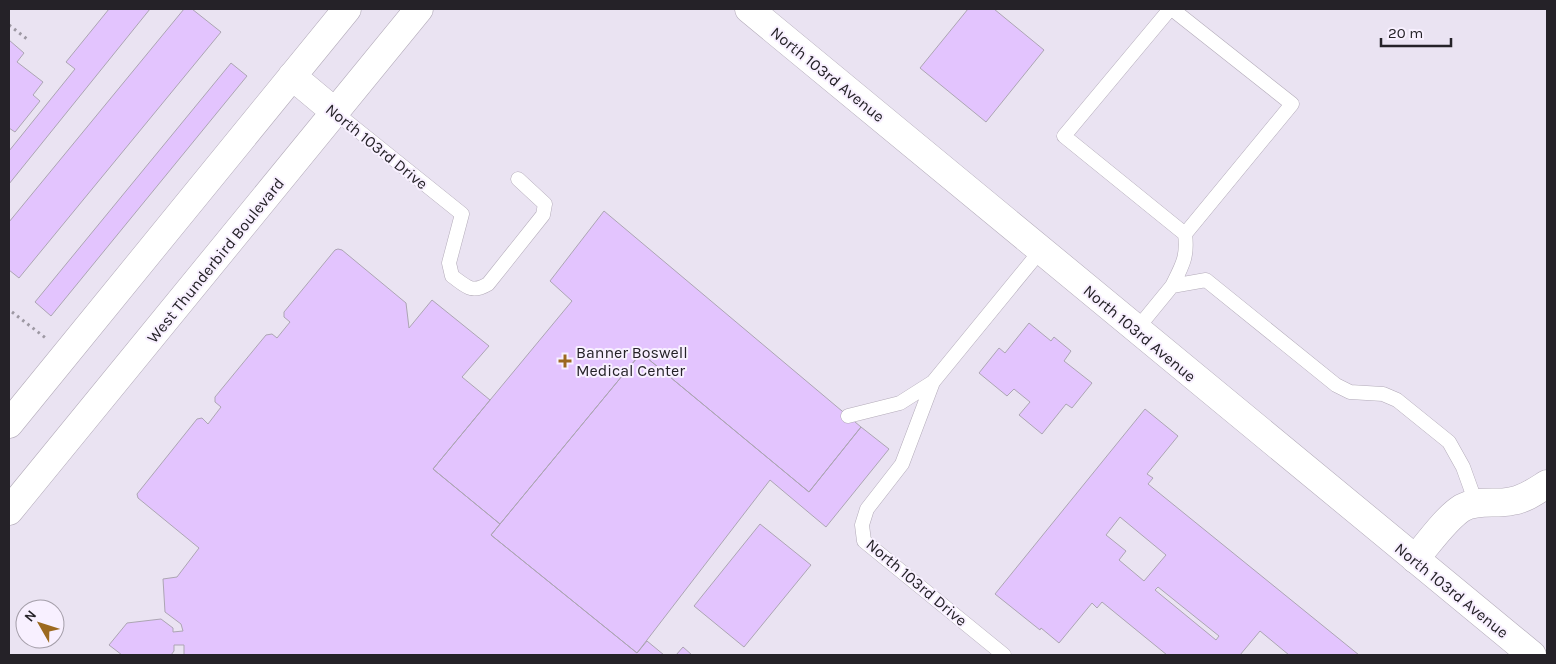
<svg xmlns="http://www.w3.org/2000/svg" width="1556" height="664" font-family="Karla,sans-serif">
	<style>
		.building { fill: #e3c4fe; stroke: #aca5b3; fill-rule: evenodd }
		.lines { fill: none; stroke-linecap: round; stroke-linejoin: round }
		.service-casing { stroke: #b3abb9; stroke-width: 15 }
		.minor-casing { stroke: #b3abb9; stroke-width: 29 }
		.tertiary-casing { stroke: #b3abb9; stroke-width: 29 }
		.path { stroke: #9d98a3; stroke-width: 3; stroke-dasharray: 2.5 4; stroke-linecap: butt }
		.service { stroke: #fff; stroke-width: 14 }
		.minor { stroke: #fff; stroke-width: 28 }
		.tertiary { stroke: #fff; stroke-width: 28 }
		.poi-dot { fill: #9c691f; stroke: #f8f0ff; stroke-width: 2 }
		.labels { text-anchor: middle; stroke-width: 4; stroke-linejoin: round; paint-order: stroke }
		.street-label { font-size: 16px; fill: #252228; stroke: #f8f0ff }
		.poi-label { font-size: 16px; fill: #252228; stroke: #f8f0ff; text-anchor: start }
	</style>
	<rect width="100%" height="100%" fill="#eae3f2"/>
	<path class="building" d="M109 9H150L9 184V151L75 69 66 62Z
		M184 9H192L221 32 19 278 9 270V222Z
		M968 9H994L1044 50 986 122 920 68Z
		M9 40 24 53 17 62 43 82 33 95 40 101 15 132 9 128Z
		M231 63 247 76 51 316 35 302Z
		M604 211 861 427 809 492 641 353 500 524 433 469 572 301 550 281Z
		M338 249 342 250 406 303 409 328 432 300 489 346 462 377 490 400 433 469 500 524 491 535 637 653 647 641 664 655H184V645H174V651L171 655H122L109 645 127 623 161 619 173 628V632L183 631 181 624 165 612 163 579 177 577 199 548 138 498 137 494 197 419 202 418 208 424 221 407 215 402V397L266 335 272 334 277 338 290 322 284 317V312L335 250Z
		M1029 323 1051 341 1054 337 1071 351 1064 361 1092 383 1072 408 1066 404 1042 434 1019 415 1030 402 1014 389 1007 396 979 373 999 348 1005 353Z
		M641 353 809 492 861 427 889 449 826 527 770 480 637 653 491 535Z
		M1145 409 1178 436 1147 474 1153 478 1148 484 1359 655H1289L1260 631 1240 655H1167L1102 602 1097 608 1092 603 1059 643 1041 628 1040 630 995 594ZM1120 517 1166 555 1144 581 1119 560 1126 551 1106 535ZM1158 587 1219 636 1216 640 1155 590Z
		M760 524 811 565 744 647 694 606Z
		M683 647 692 655H676Z"/>
	<g class="lines">
		<g class="service-casing">
			<path id="service" d="M1170 9 1064 136 1185 234C1188 257 1182 266 1172 286
				M1172 9 1292 104 1185 234
				M335 112 462 214 449 263 452 276C466 286 471 294 488 284L543 215 545 204 518 179
				M1136 330 1172 286 1206 280 1336 385 1350 392 1383 394 1397 400 1449 442 1463 467 1476 503
				M848 416 900 403 933 382
				M1004 655 864 541 862 525 867 509 902 464 933 382 1041 250"/>
		</g>
		<g class="minor-casing">
			<path id="minor" d="M1415 559C1428 544 1445 519 1462 508 1478 499 1496 505 1512 501 1525 499 1536 491 1547 484"/>
		</g>
		<g class="tertiary-casing">
			<path id="tertiary" d="M749 9 1532 655
				M292 76 335 112
				M9 424 347 9
				M9 511 419 9"/>
		</g>
		<path class="path" d="M9 25 27 39
			M12 312 47 339"/>
		<use href="#service" class="service"/>
		<use href="#minor" class="minor"/>
		<use href="#tertiary" class="tertiary"/>
	</g>
	<path class="poi-dot" d="M562.5 353.5h5v5h5v5h-5v5h-5v-5h-5v-5h5z"/>
	<g class="labels">
		<g class="street-label">
			<text transform="translate(828 74) rotate(39)" y="6">North 103rd Avenue</text>
			<text transform="translate(377 146) rotate(39)" y="6">North 103rd Drive</text>
			<text transform="translate(215 260) rotate(-51)" y="6">West Thunderbird Boulevard</text>
			<text transform="translate(1140 333) rotate(40)" y="6">North 103rd Avenue</text>
			<text transform="translate(917 582) rotate(40)" y="6">North 103rd Drive</text>
			<text transform="translate(1452 590) rotate(39)" y="6">North 103rd Avenue</text>
		</g>
		<g class="poi-label">
			<text x="576" y="358">Banner Boswell<tspan x="576" dy="18">Medical Center</tspan></text>
		</g>
	</g>
	<rect width="1556" height="664" fill="none" stroke="#252228" stroke-width="20"/>
	<g transform="translate(40 624) rotate(309)"><circle r="24" fill="#f8f0ff" stroke="#a49ea9"/>
	<path d="M0-4L9 19L0 12L-9 19Z" fill="#9c691f"/>
	<text y="-8" font-size="14" font-weight="bold" text-anchor="middle" fill="#252228">N</text>
	</g>
	<path d="M1381 38v8h70v-8" fill="none" stroke="#252228" stroke-width="2.5"/>
	<text x="1388" y="38" font-size="15" fill="#252228" stroke="#f8f0ff" stroke-width="4" paint-order="stroke">20 m</text>
</svg>
